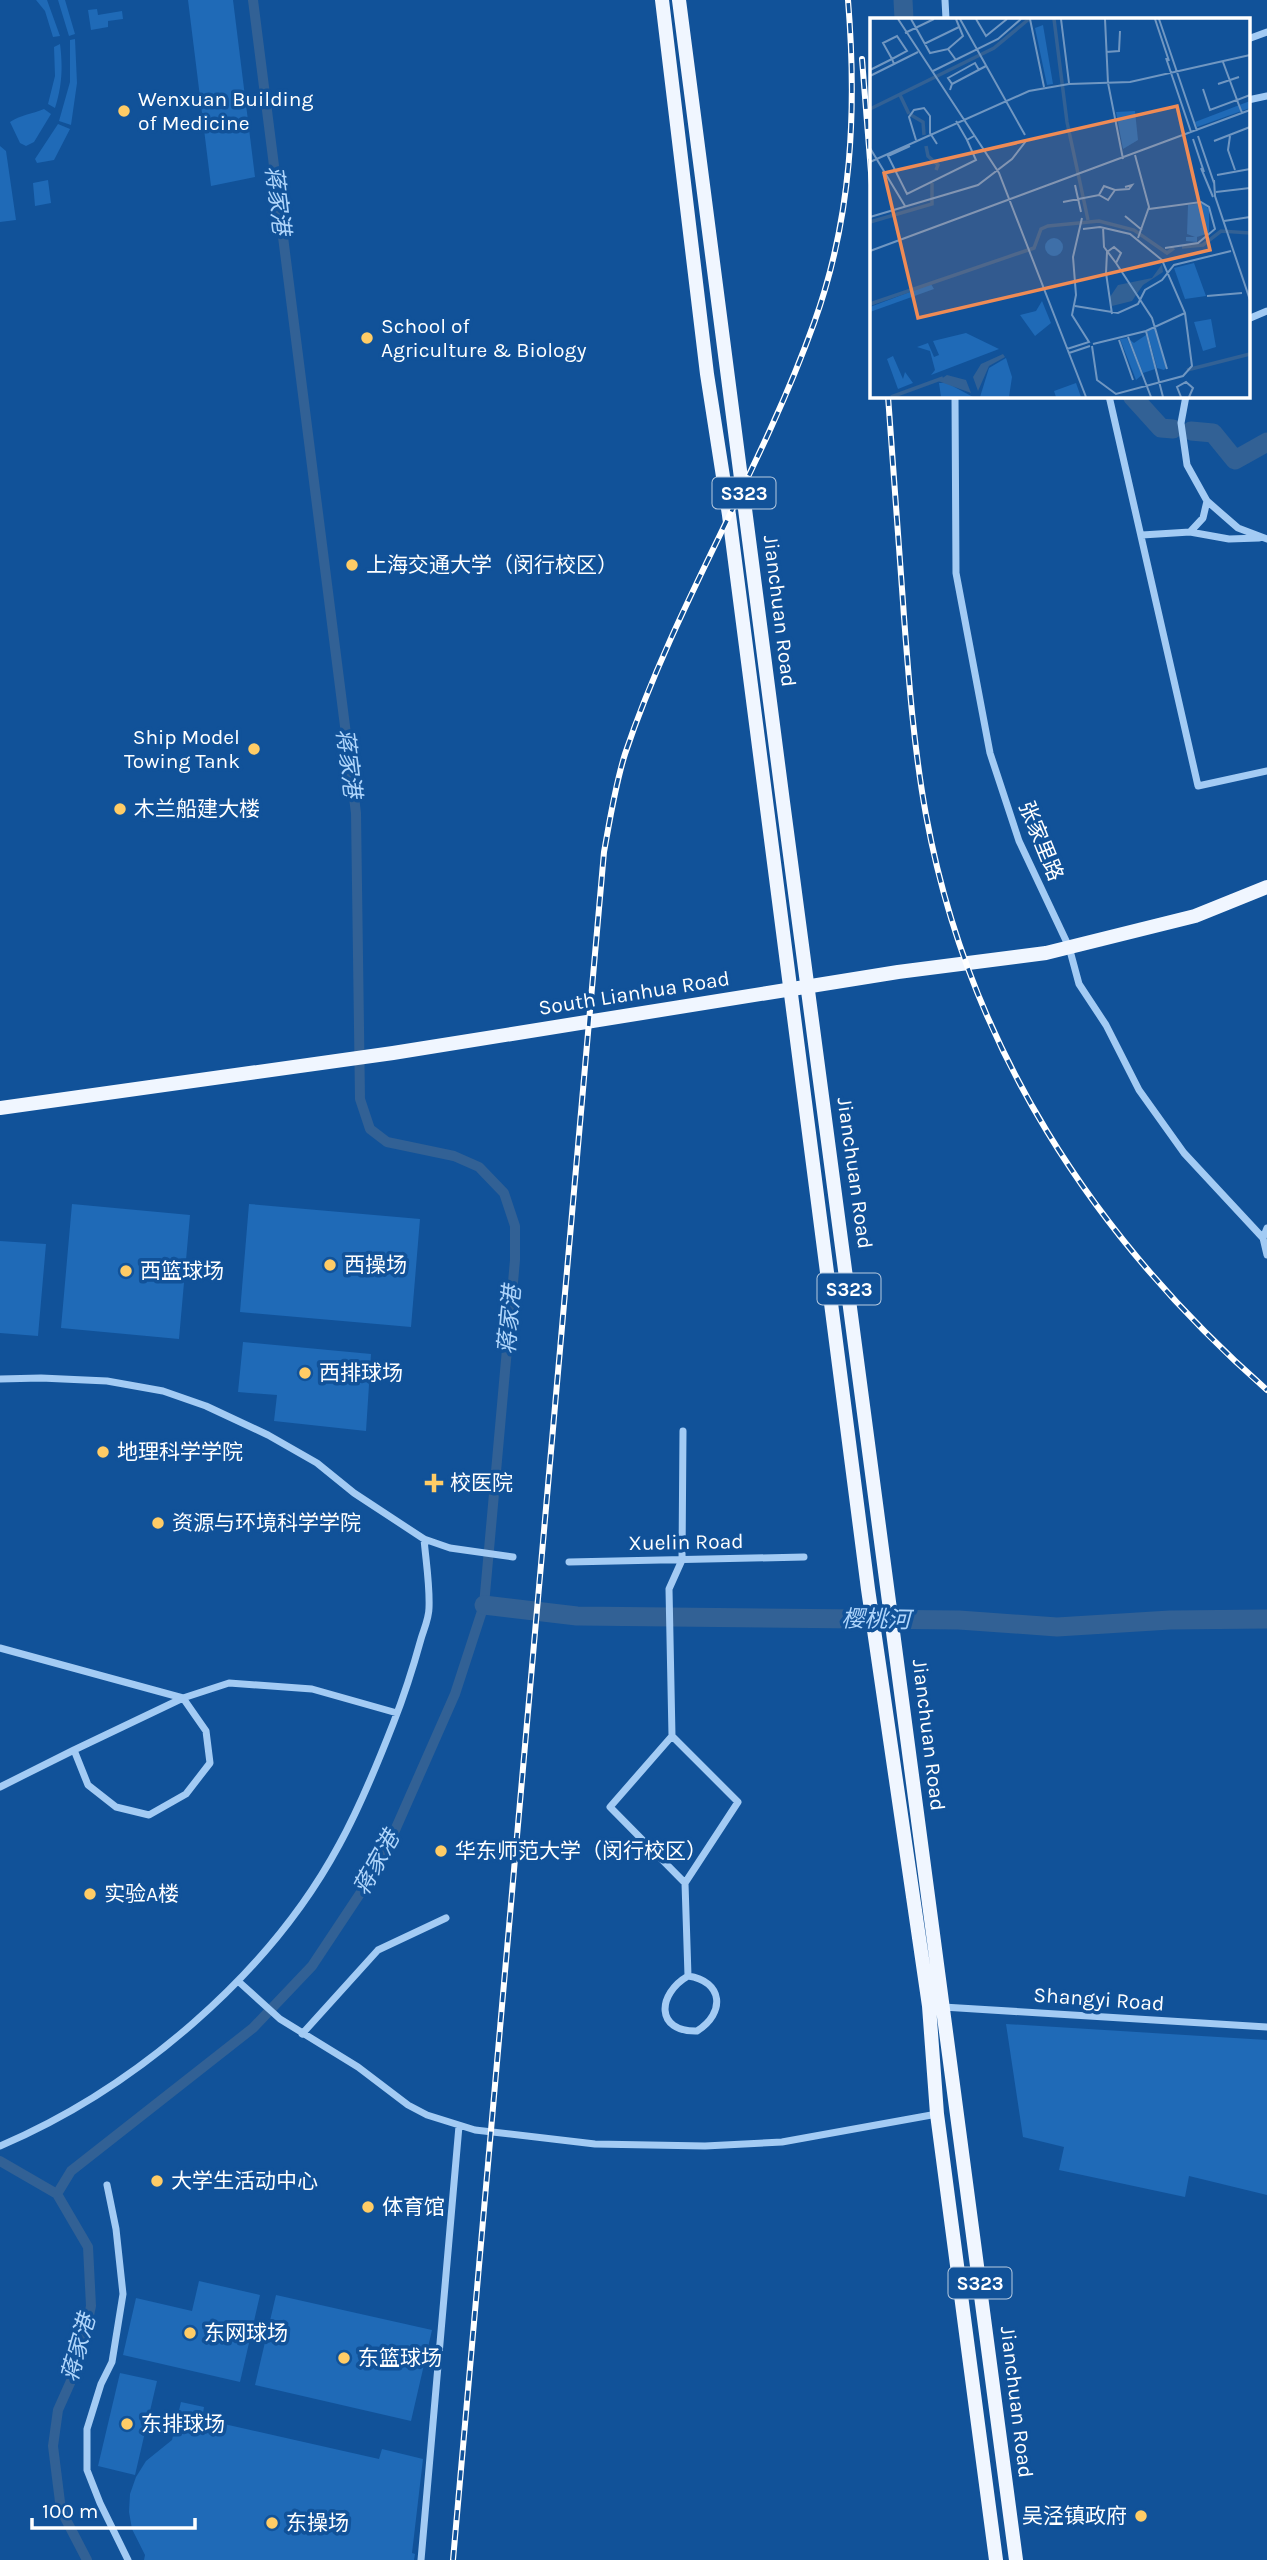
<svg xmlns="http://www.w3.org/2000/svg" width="1267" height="2560" font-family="Karla,'Noto Sans SC',sans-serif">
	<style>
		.green { fill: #1f6ab7 }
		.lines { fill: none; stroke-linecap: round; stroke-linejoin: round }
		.canal { stroke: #326195; stroke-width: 10 }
		.river { stroke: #326195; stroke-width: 19 }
		.minor { stroke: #a3cbf4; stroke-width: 7 }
		.primary { stroke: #f0f6ff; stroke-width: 14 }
		.rail-casing { stroke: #fff; stroke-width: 6 }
		.rail { stroke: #115299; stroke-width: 3.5; stroke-dasharray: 10; stroke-linecap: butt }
		.poi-dot { fill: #fc6; stroke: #115299; stroke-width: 2.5 }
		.labels { text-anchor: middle; stroke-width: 7; stroke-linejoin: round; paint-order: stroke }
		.shield { fill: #115299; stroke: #b8cbe0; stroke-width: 2 }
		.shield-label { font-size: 19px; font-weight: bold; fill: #fff }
		.poi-label { font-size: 21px; fill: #fff; stroke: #115299; text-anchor: start }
		.street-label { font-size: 21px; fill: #fff; stroke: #115299 }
		.water-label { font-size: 23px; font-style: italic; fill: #afd5fb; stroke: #115299 }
		.inset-river { fill: none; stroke: #326195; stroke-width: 3.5 }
		.inset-road { fill: none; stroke: #7097c2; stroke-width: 2 }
		.view { fill: #ef8b55; fill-opacity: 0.15; stroke: #ef8b55; stroke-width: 3.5 }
		.inset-edge { fill: none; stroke: #fff; stroke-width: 3.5 }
	</style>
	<rect width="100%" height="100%" fill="#115299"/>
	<path class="green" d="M36 0H47L60 36 53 37 45 11Z
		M58 0H65L75 34 69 36Z
		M188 0H233L255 177 211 186Z
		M97 9 98 15 122 11 123 19 108 21V27L91 30 88 10Z
		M75 39 77 83 71 125 59 121 70 82V40Z
		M60 44C63 67 62 86 55 108L48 104 55 76 54 47Z
		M44 109 51 114 34 142 26 146 20 143 10 122C20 115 32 114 44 109Z
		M58 124 70 129 54 160 37 163 35 159Z
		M0 146 6 151 16 220 0 222Z
		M48 180 51 203 35 206 33 183Z
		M72 1204 190 1215 179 1339 61 1328Z
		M249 1204 420 1219 411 1327 240 1312Z
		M0 1241 46 1244 38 1336 0 1333Z
		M243 1342 371 1354 366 1431 274 1421 277 1395 238 1392Z
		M1006 2024 1267 2040V2195L1189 2176 1185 2197 1059 2170 1064 2147 1023 2137Z
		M199 2281 260 2295 240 2382 123 2355 136 2298 192 2311Z
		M276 2295 432 2330 411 2421 255 2385Z
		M120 2373 157 2381 135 2475 98 2466Z
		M181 2402 204 2407 202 2419 379 2459 382 2449 423 2459 412 2553 415 2554 414 2560H144L145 2555 132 2529 129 2512 130 2494 136 2477 146 2461 172 2440Z"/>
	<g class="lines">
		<path class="canal" d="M0 2161 57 2194
			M87 2560 61 2510 53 2446 58 2410 79 2363 91 2306 88 2247 57 2194 71 2171 253 2028 312 1966 381 1862 455 1694 484 1605 515 1260V1226L504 1193 479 1167 454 1156 387 1142 370 1129 360 1099 356 813 253 0"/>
		<path class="river" d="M903 0 904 19
			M1132 396 1161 428 1173 429
			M1191 431 1213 433 1235 460 1267 442
			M484 1605 577 1616 959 1620 1057 1627 1170 1620 1267 1619"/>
		<path class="minor" d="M945 0 946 19
			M1248 39 1267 32
			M1248 100 1267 96
			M1248 319 1267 311
			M955 396 956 573 990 753 1019 841 1069 947 1079 984 1106 1025 1139 1090 1184 1153 1263 1238
			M1109 396 1198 786 1267 771
			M1186 396 1181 423 1187 465 1207 501 1238 528 1267 539
			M1190 532 1203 518 1207 501
			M1142 535 1190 532 1229 539 1259 538
			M1267 1228 1263 1238 1267 1255
			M0 1379 41 1378 107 1381 163 1391 206 1406 268 1435 317 1463 354 1493 424 1539 450 1548 513 1557
			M683 1431 682 1560 669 1589 672 1736 610 1807 685 1883
			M569 1562 804 1557
			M0 1648 183 1698 206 1731 210 1763 186 1794 149 1815 116 1807 88 1785 74 1750 0 1787
			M672 1736 738 1802 685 1883 688 1976C657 1994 655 2032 697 2031 726 2013 723 1981 688 1976
			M74 1750 183 1698 229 1683 312 1689 397 1713
			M238 1981 280 2019 358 2067 408 2105 427 2115 475 2130 595 2144 705 2146 782 2142 937 2114
			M943 2007 1267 2027
			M302 2034 378 1950 446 1918
			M0 2146C134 2089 269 1975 339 1845 360 1807 377 1765 393 1724 404 1696 413 1668 421 1639 424 1629 429 1618 429 1608 430 1586 426 1562 424 1539
			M107 2185 116 2229 123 2294 112 2362 101 2384 87 2429V2470L100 2503 128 2560
			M421 2560 459 2126"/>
		<path class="primary" d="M662 0 707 374 729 515 868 1589 929 2006 937 2114 996 2560
			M679 0 783 802 1016 2560
			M0 1108 393 1053 898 972 1046 953 1195 916 1267 887"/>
		<g class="rail-casing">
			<path id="rail" d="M862 59 872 185
				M888 396C893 469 899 543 904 617 909 683 914 749 926 815 968 1045 1093 1237 1267 1390
				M453 2560 604 852C610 819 615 786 625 754 675 605 761 471 814 323 852 218 857 110 848 0"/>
		</g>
		<use href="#rail" class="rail"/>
	</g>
	<g class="poi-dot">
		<circle cx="124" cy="111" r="7"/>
		<circle cx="367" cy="338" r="7"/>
		<circle cx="352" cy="565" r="7"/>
		<circle cx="254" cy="749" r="7"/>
		<circle cx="120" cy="809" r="7"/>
		<circle cx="330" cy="1265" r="7"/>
		<circle cx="126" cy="1271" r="7"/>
		<circle cx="305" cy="1373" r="7"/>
		<circle cx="103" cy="1452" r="7"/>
		<path d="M430.5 1472.5h7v7h7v7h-7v7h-7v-7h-7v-7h7z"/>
		<circle cx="158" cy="1523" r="7"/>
		<circle cx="441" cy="1851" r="7"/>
		<circle cx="90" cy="1894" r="7"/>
		<circle cx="157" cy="2181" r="7"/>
		<circle cx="368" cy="2207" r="7"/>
		<circle cx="190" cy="2333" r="7"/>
		<circle cx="344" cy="2358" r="7"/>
		<circle cx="127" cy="2424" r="7"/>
		<circle cx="1141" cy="2516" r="7"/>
		<circle cx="272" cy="2523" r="7"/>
	</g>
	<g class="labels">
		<g class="shield">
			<rect x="712.5" y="477.5" width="63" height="31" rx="5"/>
			<rect x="817.5" y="1273.5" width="63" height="31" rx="5"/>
			<rect x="948.5" y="2267.5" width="63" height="31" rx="5"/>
		</g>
		<g class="shield-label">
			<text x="744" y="500">S323</text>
			<text x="849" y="1296">S323</text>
			<text x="980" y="2290">S323</text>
		</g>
		<g class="poi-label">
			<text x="138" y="106">Wenxuan Building<tspan x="138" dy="24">of Medicine</tspan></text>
			<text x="381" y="333">School of<tspan x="381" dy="24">Agriculture &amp; Biology</tspan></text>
			<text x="366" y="572">上海交通大学（闵行校区）</text>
			<text x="240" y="744" text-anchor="end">Ship Model<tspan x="240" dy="24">Towing Tank</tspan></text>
			<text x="134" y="816">木兰船建大楼</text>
			<text x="344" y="1272">西操场</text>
			<text x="140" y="1278">西篮球场</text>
			<text x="319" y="1380">西排球场</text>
			<text x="117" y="1459">地理科学学院</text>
			<text x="450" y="1490">校医院</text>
			<text x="172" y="1530">资源与环境科学学院</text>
			<text x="455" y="1858">华东师范大学（闵行校区）</text>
			<text x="104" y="1901">实验A楼</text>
			<text x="171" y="2188">大学生活动中心</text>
			<text x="382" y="2214">体育馆</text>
			<text x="204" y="2340">东网球场</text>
			<text x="358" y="2365">东篮球场</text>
			<text x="141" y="2431">东排球场</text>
			<text x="1127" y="2523" text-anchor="end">吴泾镇政府</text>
			<text x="286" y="2530">东操场</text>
		</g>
		<g class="street-label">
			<text transform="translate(780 611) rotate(83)" y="7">Jianchuan Road</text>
			<text transform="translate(1041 841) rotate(68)" y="7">张家里路</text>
			<text transform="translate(634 993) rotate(-9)" y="7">South Lianhua Road</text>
			<text transform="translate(855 1173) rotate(82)" y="7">Jianchuan Road</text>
			<text transform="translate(686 1542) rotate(-1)" y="7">Xuelin Road</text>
			<text transform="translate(929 1735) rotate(83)" y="7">Jianchuan Road</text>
			<text transform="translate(1099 1999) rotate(4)" y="7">Shangyi Road</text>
			<text transform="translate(1017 2402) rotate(83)" y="7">Jianchuan Road</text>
		</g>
		<g class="water-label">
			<text transform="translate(278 200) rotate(83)" y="8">蒋家港</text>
			<text transform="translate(349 763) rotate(83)" y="8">蒋家港</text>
			<text transform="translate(509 1320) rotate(-85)" y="8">蒋家港</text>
			<text transform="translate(876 1619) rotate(1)" y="8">樱桃河</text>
			<text transform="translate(376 1863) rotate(-61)" y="8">蒋家港</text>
			<text transform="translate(78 2348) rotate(-74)" y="8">蒋家港</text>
		</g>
	</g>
	<g transform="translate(870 18)">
		<rect width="380" height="380" fill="#115299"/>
		<path d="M173 7 183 66 177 67 165 10ZM380 83V90L327 109 325 104ZM265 93 268 122 253 131 246 94ZM334 185 339 192V215L327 219V224L316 223V219H325L317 216 318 187ZM175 229a9 9 0 1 1 18 0a9 9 0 1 1-18 0ZM324 245 336 278 315 281 304 250ZM61 266 64 271 0 294V289ZM172 283 181 305 165 318 150 297 166 293ZM341 301 346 329 333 333 324 304ZM285 310 296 350 294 352 287 350 277 313ZM96 315 129 331 61 357 65 352 60 333 47 329 58 325 64 339 69 337 63 323ZM276 317 285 351 273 355 260 322 264 325ZM257 320 272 357 266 362 250 321ZM23 338 33 361 35 354 43 365 28 371 17 341ZM136 340 142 359 139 379H110L119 350ZM69 365H77L103 379H71ZM206 365 211 379H186L184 373Z" fill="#1f6ab7"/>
		<path d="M292 246 293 254 273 267 262 283 242 288 240 279 248 267 282 260ZM133 336 135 339 119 348 108 373 103 359 111 346ZM77 357 96 362 101 375 68 363Z" fill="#326195"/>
		<path class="inset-river" d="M184 1 197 104 218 202M30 77 39 96M0 91 124 30 159 1M41 97 53 104 54 117M56 128 58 138 68 147 66 152M0 204 62 186V165M312 229 333 227 351 213 380 215M0 286 164 230 171 211 178 208 229 203 264 212 297 235 304 230M317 352 380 336M21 379 73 360"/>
		<path class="inset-road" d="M28 1 129 155 216 379M41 1 60 35 78 31 86 42M90 1 155 117M106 1 116 18 137 1M160 1 174 69M191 1 199 65M235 1 238 65 253 141M285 1 299 43M289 1 327 113M35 15 64 1M54 26 89 9M78 31 93 18 86 1M236 34 249 33 250 13M296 40 321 114M0 52 22 41 37 33 27 18 13 25 22 41 24 46M63 53 128 21 151 1M0 58 48 34M82 66 78 60 105 45 109 52M348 66 369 59M333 71 340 92 367 82 353 44M80 72 82 66 116 48M372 95 367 82 380 77M86 103 97 122 104 118M328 118 344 165M360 118 358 132 365 152M323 121 334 154M46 122 39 99 44 92 54 90 60 98V115L67 126M344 123 380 109M40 128 18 138 37 176 106 142 97 122M0 130 35 188M265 137 279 189 268 220M0 144 159 73 199 66 260 64 380 37M331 150 343 179M347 157 380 151M344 162 345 178 380 282M205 167 211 194M346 174 380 170M229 177 234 168 245 172 259 171 262 167 255 169M193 184 229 177 238 182 245 172M279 191 331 184 339 189 345 211 328 225 295 230M255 198 272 212M0 199 108 167 142 141 156 123M354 203 380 199M233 209 234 229 246 245M213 211 230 209 260 216 292 242 315 295 322 348 313 358 246 376 227 362 222 328M0 233 380 92M337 278 372 275M205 288 248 295 268 286 275 272 292 262 304 247 361 233M242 296 236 255 237 234 244 229 251 235 246 245 282 300 297 351M276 313 293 379M258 319 281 379M249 322 263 362M223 326 276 313 315 295M197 331 219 324 202 297 206 277 203 239 212 200M199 335 220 328M311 379 307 369 316 364 323 370 319 379"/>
		<path class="view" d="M307 88 340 232 48 300 14 155Z"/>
		<rect width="380" height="380" class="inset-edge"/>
	</g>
	<path d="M32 2518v10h163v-10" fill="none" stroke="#ffffff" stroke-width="3.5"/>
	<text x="42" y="2518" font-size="21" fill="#ffffff" stroke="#115299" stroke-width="5" paint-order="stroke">100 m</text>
</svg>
